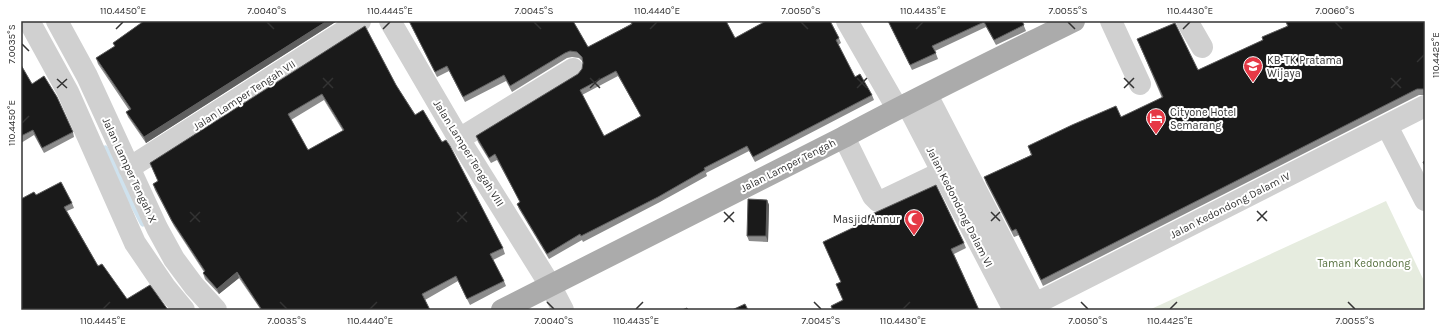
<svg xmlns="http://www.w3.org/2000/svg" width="1446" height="331" font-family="Karla,sans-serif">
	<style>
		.green { fill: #e6ecdf }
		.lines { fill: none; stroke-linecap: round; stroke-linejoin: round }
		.stream { stroke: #cfe2ee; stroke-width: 7 }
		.minor { stroke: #d0d0d0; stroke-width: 22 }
		.major { stroke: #ababab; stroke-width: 22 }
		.wall { fill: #8c8c8c; fill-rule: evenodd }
		.shaded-wall { fill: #5f5f5f }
		.building { fill: #1a1a1a; stroke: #5f5f5f; fill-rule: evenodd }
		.ticks { fill: none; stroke: #333; stroke-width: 1.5 }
		.labels { text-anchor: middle; stroke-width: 4; stroke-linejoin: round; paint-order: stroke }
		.poi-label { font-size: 11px; fill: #333; stroke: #fff; text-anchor: start }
		.street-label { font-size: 11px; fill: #333; stroke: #fff }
		.park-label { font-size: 11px; fill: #56703f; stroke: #fff }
		.neatline { fill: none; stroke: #333; stroke-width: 1.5 }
		.ticks-label { font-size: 10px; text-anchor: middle; fill: #333 }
	</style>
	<rect width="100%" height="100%" fill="#fff"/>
	<path class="green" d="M1386 201 1425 283V310H1149Z"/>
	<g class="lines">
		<path class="stream" d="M105 149 143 223"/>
		<path class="minor" d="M29 21 68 92 135 243 165 287 184 310
			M57 21 87 76 157 228 174 259 194 286 216 310
			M390 21 459 139 550 285 563 310
			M847 21 897 108
			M1111 21 1140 84
			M1187 21 1202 47
			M927 95 1038 310
			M907 104 1014 310
			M1387 126 1425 200
			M844 137 873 196 878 201 884 200 955 166
			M459 139 573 69
			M129 168 360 21
			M1023 310 1425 106"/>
		<path class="major" d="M502 310 844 137C920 96 997 59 1074 21"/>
	</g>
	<path class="wall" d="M144 21H337L146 143 128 117 126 112 129 110 98 64 96 58 115 47 113 43Z
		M409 21H573L588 47 631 24 630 21H726L735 38 766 21H834L831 22 839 38 841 43 838 45 855 77 872 95 874 100 755 162 749 151 706 173 707 176 660 202 583 242 582 240 549 259 519 209 517 204 520 202 497 160 491 163 478 142 476 136 578 74 582 69 583 62 579 58 572 57 567 58 512 92 506 81 465 102 449 71 437 77ZM618 76 641 116 604 136 582 95Z
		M888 21H1022L1026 31 996 45 986 27 935 51 938 59 912 70Z
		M1425 21V95H1419L1043 286 1019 235 1014 237 986 183 984 177 1031 155 1028 146 1121 117 1162 98 1137 39 1198 70 1263 40 1287 26 1286 22Z
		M365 26 396 85 503 248 505 254 493 260 504 281 506 286 470 305 458 281 425 300 430 310H261L239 278 219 294 205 279 203 273 204 272 174 226 155 190 153 184 158 181 150 163ZM324 100 343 131 308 150 291 120Z
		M21 65 32 84 73 132 74 137 44 153 34 135 21 143Z
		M36 195 72 203 74 208 67 211 98 266 127 299 21 310Z
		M767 200 769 205 768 242 749 241 747 236Z
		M861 219 964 243 966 248 954 254 979 310H832L831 306 843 300 836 284 841 282 823 242 863 223Z"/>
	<path class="shaded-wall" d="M327 21H337L146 143 144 137Z
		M767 200 769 205 768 242 766 236Z
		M237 272 239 278 219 294 217 289Z"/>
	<path class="building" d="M144 21H327L144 137 126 112 131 109 96 58 115 46 113 43Z
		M409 21H573L588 47 632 24 631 21H726L735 38 766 21H830L839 38 836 40 855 77 860 74 872 95 753 157 747 146 704 168 705 170 658 197 581 236 580 234 547 254 517 204 520 202 495 154 489 158 476 136 578 74 582 69 583 63 582 57 577 52 570 51 565 53 510 86 504 75 463 97 447 66 435 72ZM616 71 641 116 604 136 580 90Z
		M888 21H1022L1024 25 994 40 984 22 932 46 936 53 910 65Z
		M1288 21H1425V89H1417L1041 280 1016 229 1012 231 984 177 1032 155 1028 146 1072 125 1116 106 1121 117 1163 97 1137 39 1175 23 1198 70 1263 40 1262 37 1288 26 1286 22Z
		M365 26 396 85 415 115 423 110 442 142 446 140 450 146 503 248 490 254 504 281 467 299 456 276 422 294 430 310H262L237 272 217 289 203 273 205 271 172 221 153 184 158 181 150 163ZM322 94 344 130 308 150 288 114Z
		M21 65 32 84 44 76 57 97 73 132 42 148 33 130 21 136Z
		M1425 161V166L1423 162Z
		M61 182 72 203 64 207 98 266 102 264 127 299 150 285 168 310H21V199L34 192 36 195Z
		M936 185 964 243 951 249 979 310H833L831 306 843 300 836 284 841 282 823 242 863 223 861 219Z
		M748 199 767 200 766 236H747Z
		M745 304 748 310H732Z
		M687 308 688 310H682Z"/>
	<path class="ticks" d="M267 22 274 29M534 22 541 29M801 22 808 29M1068 22 1075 29M1335 22 1342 29M116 29 123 22M383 29 390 22M650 29 657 22M916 29 923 22M1183 29 1190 22M22 44 29 51M1417 62 1424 55M323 78 333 88M590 78 600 88M857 78 867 88M1124 78 1134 88M1391 78 1401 88M57 79 67 88M57 88 67 79M323 88 333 78M590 88 600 78M857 88 867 78M1124 88 1134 78M1391 88 1401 78M22 123 29 116M1257 211 1267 221M190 212 200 222M457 212 467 222M724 212 734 222M991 212 1000 221M991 221 1000 212M1257 221 1267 211M190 222 200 212M457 222 467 212M724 222 734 212M280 302 287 309M547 302 554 309M814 302 821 309M1081 302 1088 309M1348 302 1355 309M103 309 110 302M370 309 377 302M636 309 643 302M903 309 910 302M1170 309 1177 302"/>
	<defs>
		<g id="school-pin" transform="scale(1)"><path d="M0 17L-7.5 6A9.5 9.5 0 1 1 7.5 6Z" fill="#e63946" stroke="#fff"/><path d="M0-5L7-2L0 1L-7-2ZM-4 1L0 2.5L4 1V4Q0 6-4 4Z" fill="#fff"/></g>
		<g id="hotel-pin" transform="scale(1)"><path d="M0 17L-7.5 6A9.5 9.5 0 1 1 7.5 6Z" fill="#e63946" stroke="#fff"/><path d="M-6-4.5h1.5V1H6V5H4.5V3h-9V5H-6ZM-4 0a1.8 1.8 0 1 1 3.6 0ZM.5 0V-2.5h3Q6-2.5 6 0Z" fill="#fff"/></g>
		<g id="mosque-pin" transform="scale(1)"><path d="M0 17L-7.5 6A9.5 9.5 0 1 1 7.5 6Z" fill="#e63946" stroke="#fff"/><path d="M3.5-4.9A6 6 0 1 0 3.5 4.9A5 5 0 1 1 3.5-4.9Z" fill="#fff"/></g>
	</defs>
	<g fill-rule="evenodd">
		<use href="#school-pin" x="1253" y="66"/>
		<use href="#hotel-pin" x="1156" y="118"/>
		<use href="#mosque-pin" x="914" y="219"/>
	</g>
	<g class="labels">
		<g class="poi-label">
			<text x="1267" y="64">KB-TK Pratama<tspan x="1267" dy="13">Wijaya</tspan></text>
			<text x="1170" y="116">Cityone Hotel<tspan x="1170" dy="13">Semarang</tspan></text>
			<text x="900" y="223" text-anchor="end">Masjid Annur</text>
		</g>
		<g class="street-label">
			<text transform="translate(244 95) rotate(-33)" y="4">Jalan Lamper Tengah VII</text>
			<text transform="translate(469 153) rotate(58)" y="4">Jalan Lamper Tengah VIII</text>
			<text transform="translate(788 165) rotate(-27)" y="4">Jalan Lamper Tengah</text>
			<text transform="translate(130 170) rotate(65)" y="4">Jalan Lamper Tengah X</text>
			<text transform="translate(1230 205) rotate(-27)" y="4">Jalan Kedondong Dalam IV</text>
			<text transform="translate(960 207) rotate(63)" y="4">Jalan Kedondong Dalam VI</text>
		</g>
		<g class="park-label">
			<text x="1364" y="267">Taman Kedondong</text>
		</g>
	</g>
	<rect width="1446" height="331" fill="none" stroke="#ffffff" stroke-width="44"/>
	<rect x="22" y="22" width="1402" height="287" class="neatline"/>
	<g class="ticks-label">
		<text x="123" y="14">110.4450°E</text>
		<text x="267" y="14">7.0040°S</text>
		<text x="390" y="14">110.4445°E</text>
		<text x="534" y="14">7.0045°S</text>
		<text x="657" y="14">110.4440°E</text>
		<text x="801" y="14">7.0050°S</text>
		<text x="923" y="14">110.4435°E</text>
		<text x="1068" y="14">7.0055°S</text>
		<text x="1190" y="14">110.4430°E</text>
		<text x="1335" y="14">7.0060°S</text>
		<text transform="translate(11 44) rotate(-90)" y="4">7.0035°S</text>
		<text transform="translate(1435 55) rotate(-90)" y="4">110.4425°E</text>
		<text transform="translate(11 123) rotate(-90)" y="4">110.4450°E</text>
		<text x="103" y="324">110.4445°E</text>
		<text x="287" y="324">7.0035°S</text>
		<text x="370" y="324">110.4440°E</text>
		<text x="554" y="324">7.0040°S</text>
		<text x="636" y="324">110.4435°E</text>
		<text x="821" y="324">7.0045°S</text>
		<text x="903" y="324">110.4430°E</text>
		<text x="1088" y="324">7.0050°S</text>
		<text x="1170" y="324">110.4425°E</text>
		<text x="1355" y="324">7.0055°S</text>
	</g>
</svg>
